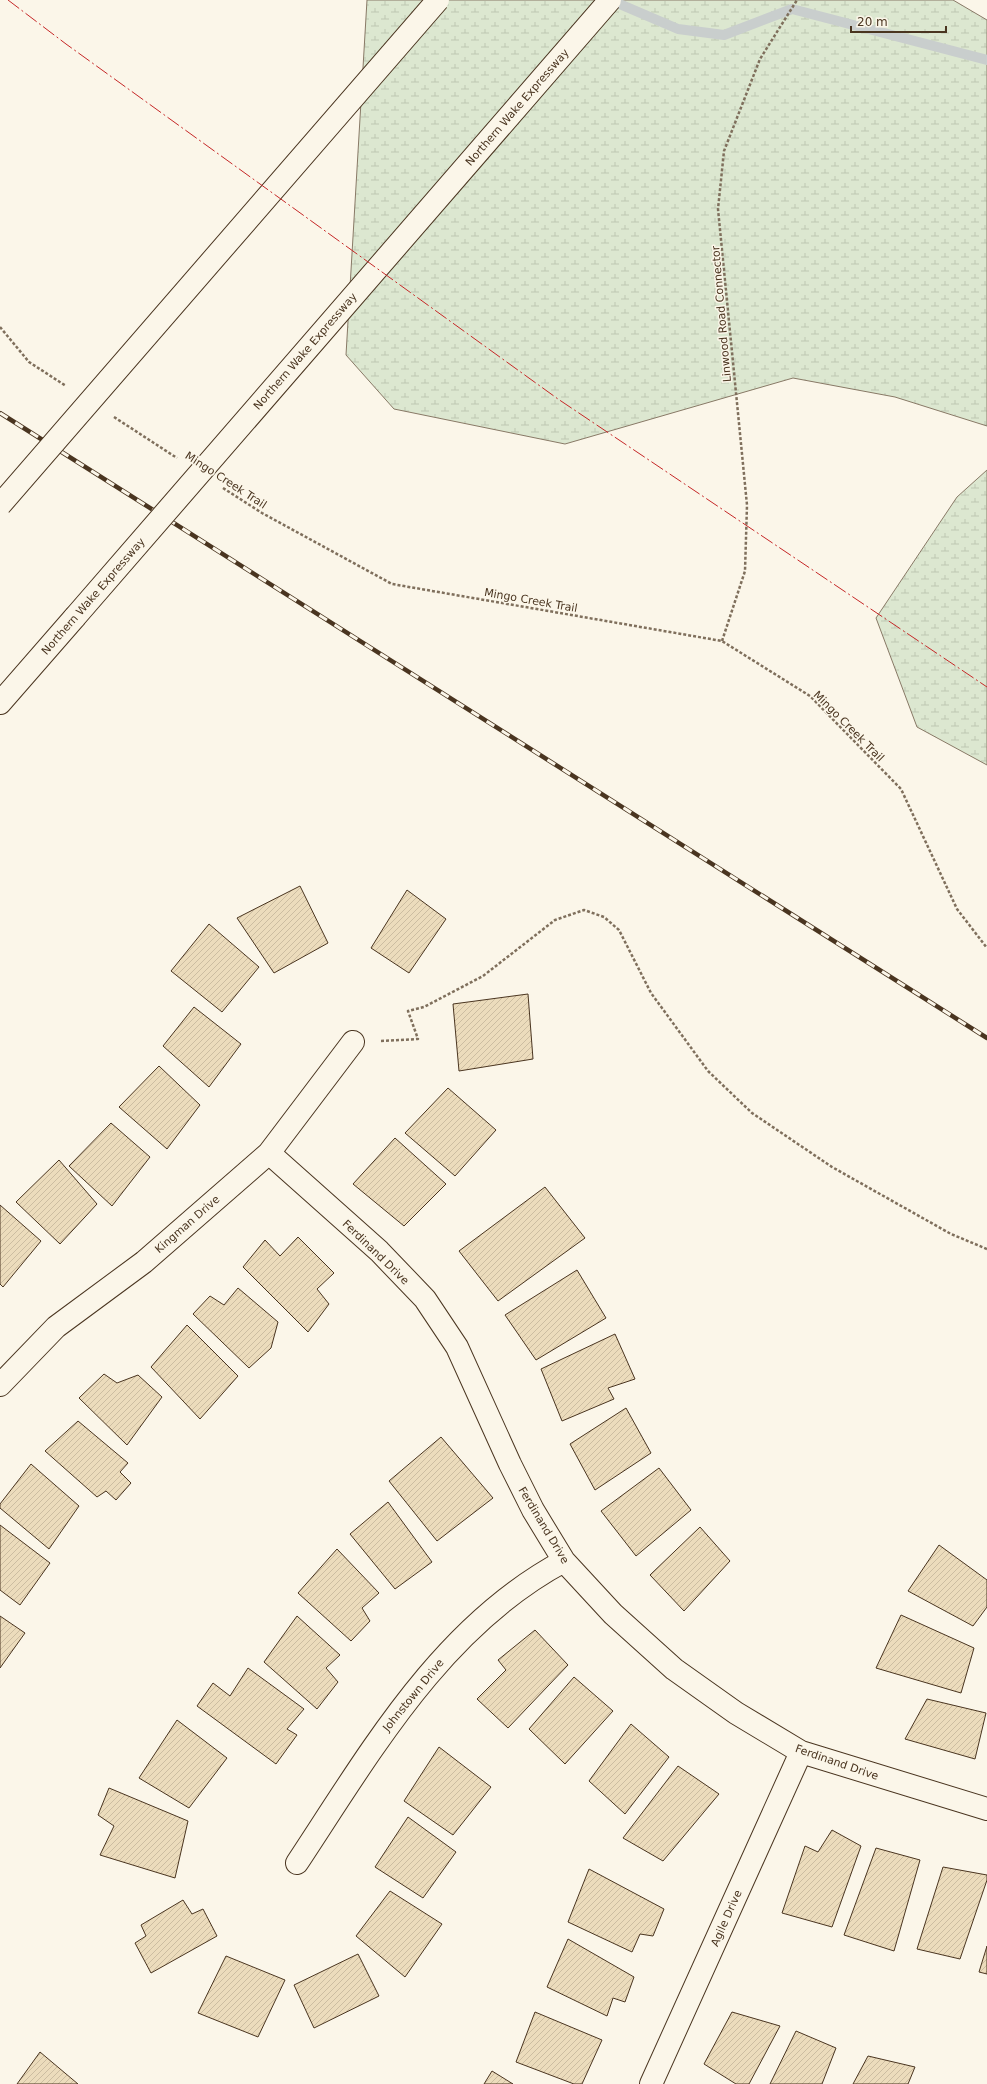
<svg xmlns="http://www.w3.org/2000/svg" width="987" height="2084" font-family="'DejaVu Sans',sans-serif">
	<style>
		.wetland { fill: url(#wetland-marsh); stroke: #887966 }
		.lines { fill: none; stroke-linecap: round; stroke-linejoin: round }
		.stream { stroke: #c9cecd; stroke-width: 10 }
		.building { fill: url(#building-hatch); stroke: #4a3520 }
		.street-casing { stroke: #4a3520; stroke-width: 24 }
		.highway-casing { stroke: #4a3520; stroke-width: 24 }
		.path { stroke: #7f6f5c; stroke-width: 2.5; stroke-dasharray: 3 2; stroke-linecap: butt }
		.street { stroke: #fbf6e9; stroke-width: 22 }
		.highway { stroke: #fbf6e9; stroke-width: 22 }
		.rail-casing { stroke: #4a3520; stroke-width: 4.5 }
		.rail { stroke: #fbf6e9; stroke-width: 3; stroke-dasharray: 9; stroke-linecap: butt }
		.highway-bridge-casing { stroke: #4a3520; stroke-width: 24; stroke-linecap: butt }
		.highway-bridge { stroke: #fbf6e9; stroke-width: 22 }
		.power { stroke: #c62828; stroke-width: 1; stroke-dasharray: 14 3 2 3; stroke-linecap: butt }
		.labels { text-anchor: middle; stroke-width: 3; stroke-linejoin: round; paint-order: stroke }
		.street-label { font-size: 11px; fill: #4a3520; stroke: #fbf6e9 }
	</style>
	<defs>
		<pattern id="wetland-marsh" width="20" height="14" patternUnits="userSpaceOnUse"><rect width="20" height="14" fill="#dce7d0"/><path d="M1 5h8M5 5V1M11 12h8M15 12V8" fill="none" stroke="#bec7b2"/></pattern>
		<pattern id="building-hatch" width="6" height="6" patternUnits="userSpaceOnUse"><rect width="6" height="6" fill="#ecdcbc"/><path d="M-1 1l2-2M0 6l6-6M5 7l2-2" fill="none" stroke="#ccbda1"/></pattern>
	</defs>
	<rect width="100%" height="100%" fill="#fbf6e9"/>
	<path class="wetland" d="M367 0H953L987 20V426L895 397 793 378 565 444 394 409 346 355Z
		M987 470V765L917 727 876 618 957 497Z"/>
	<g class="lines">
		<path class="stream" d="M610 0 678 29 724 35 792 9 987 60"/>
	</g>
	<path class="building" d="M300 886 328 943 274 973 237 918Z
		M407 890 446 919 409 973 371 948Z
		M209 924 259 967 222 1012 171 971Z
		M528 994 533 1059 459 1071 453 1004Z
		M194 1007 241 1044 209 1087 163 1046Z
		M159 1066 200 1105 167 1149 119 1107Z
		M448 1088 496 1130 455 1176 405 1133Z
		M111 1123 150 1157 112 1206 69 1166Z
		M395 1138 446 1184 404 1226 353 1184Z
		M59 1160 97 1204 60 1244 16 1202Z
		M545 1187 585 1238 498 1301 459 1251Z
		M0 1205 41 1241 3 1287 0 1284Z
		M298 1237 334 1273 317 1289 329 1304 308 1332 243 1267 265 1240 280 1256Z
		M577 1270 606 1318 536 1360 505 1315Z
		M238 1288 278 1322 271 1348 249 1368 193 1314 210 1296 224 1305Z
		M187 1325 238 1376 200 1419 151 1367Z
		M615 1334 635 1379 608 1388 614 1399 562 1421 541 1369Z
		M104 1374 117 1383 138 1375 162 1397 127 1445 79 1398Z
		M626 1408 651 1453 595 1490 570 1444Z
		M78 1421 128 1463 120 1472 131 1483 116 1500 106 1491 97 1497 45 1451Z
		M441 1437 493 1498 437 1541 389 1481Z
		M31 1464 79 1506 49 1549 0 1508V1504Z
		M659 1468 691 1510 636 1556 601 1511Z
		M388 1502 432 1562 395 1589 350 1534Z
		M0 1525 50 1563 20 1605 0 1590Z
		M700 1527 730 1561 684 1611 650 1575Z
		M939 1545 987 1580V1607L973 1626 908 1591Z
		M337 1549 379 1593 362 1608 370 1621 351 1641 298 1593Z
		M901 1615 974 1648 961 1693 876 1668Z
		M0 1616 25 1633 0 1668Z
		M297 1616 340 1655 326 1668 338 1682 317 1709 264 1662Z
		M535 1630 568 1665 508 1728 477 1699 506 1670 498 1660Z
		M248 1668 304 1709 287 1729 297 1735 276 1764 197 1706 213 1683 230 1696Z
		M574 1677 613 1711 565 1764 529 1729Z
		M927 1699 986 1713 975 1759 905 1739Z
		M177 1720 227 1758 189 1808 139 1778Z
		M631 1724 669 1757 625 1814 589 1781Z
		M439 1747 491 1787 453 1835 404 1801Z
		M678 1766 719 1794 663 1861 623 1838Z
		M109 1788 188 1821 175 1878 100 1855 114 1826 98 1815Z
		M408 1817 456 1852 423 1898 375 1867Z
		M832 1830 861 1846 832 1927 782 1913 805 1846 818 1852Z
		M876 1848 920 1860 894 1951 844 1935Z
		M943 1867 987 1875V1880L960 1959 917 1949Z
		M589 1869 664 1909 653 1936 640 1934 632 1952 568 1922Z
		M390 1891 442 1924 405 1977 356 1936Z
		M183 1900 192 1914 203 1909 217 1936 151 1973 135 1943 146 1936 141 1925Z
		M568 1939 634 1977 625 2002 613 1998 607 2016 547 1987Z
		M987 1946V1974L979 1972Z
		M358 1954 379 1996 314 2028 294 1985Z
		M226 1956 285 1980 258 2037 198 2013Z
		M535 2012 602 2040 582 2084H574L516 2062Z
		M732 2012 780 2026 749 2084H736L704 2064Z
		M796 2031 836 2048 822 2084H770Z
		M40 2052 78 2084H17Z
		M868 2056 915 2067 908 2084H853Z
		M492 2071 513 2084H484Z"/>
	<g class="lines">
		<g class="street-casing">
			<path id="street" d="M269 1153 379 1251 425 1299 457 1347 510 1464 533 1510 564 1561 613 1614 674 1669 736 1713 801 1752 987 1809
				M0 1385 56 1327 144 1262 269 1153 353 1042
				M297 1863C371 1751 442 1626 564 1561
				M651 2084 801 1752"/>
		</g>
		<g class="highway-casing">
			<path id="highway" d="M0 703 75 617"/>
		</g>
		<path class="path" d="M0 327 29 362 66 386
			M114 417 177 458
			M223 488 262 513 392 584 722 641 810 696 901 789 957 909 987 948
			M722 641 745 571 747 505 718 209 724 151 760 59 797 0
			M381 1041 418 1039 408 1011 424 1007 483 976 555 920 584 910 604 917 619 930 651 993 708 1071 752 1113 832 1167 951 1234 987 1249"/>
		<use href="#street" class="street"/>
		<use href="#highway" class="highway"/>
		<g class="rail-casing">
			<path id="rail" d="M0 413 987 1038"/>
		</g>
		<use href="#rail" class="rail"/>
		<g class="highway-bridge-casing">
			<path id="highway-bridge" d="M0 505 438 0
				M75 617 610 0"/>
		</g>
		<use href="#highway-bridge" class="highway-bridge"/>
		<path class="power" d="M8 0 66 44 558 399 987 687"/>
	</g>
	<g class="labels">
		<g class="street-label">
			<text transform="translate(517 107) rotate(-49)" y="4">Northern Wake Expressway</text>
			<text transform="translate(721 314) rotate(-95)" y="4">Linwood Road Connector</text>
			<text transform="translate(305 351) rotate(-49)" y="4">Northern Wake Expressway</text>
			<text transform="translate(226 480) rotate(33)" y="4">Mingo Creek Trail</text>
			<text transform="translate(93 596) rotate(-49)" y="4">Northern Wake Expressway</text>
			<text transform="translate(531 600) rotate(10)" y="4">Mingo Creek Trail</text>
			<text transform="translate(849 726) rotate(45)" y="4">Mingo Creek Trail</text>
			<text transform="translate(187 1224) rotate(-41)" y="4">Kingman Drive</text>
			<text transform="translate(376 1252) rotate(44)" y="4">Ferdinand Drive</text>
			<text transform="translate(544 1525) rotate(59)" y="4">Ferdinand Drive</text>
			<text transform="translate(413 1695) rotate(-51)" y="4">Johnstown Drive</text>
			<text transform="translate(837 1762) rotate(19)" y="4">Ferdinand Drive</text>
			<text transform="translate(726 1918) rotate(-66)" y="4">Agile Drive</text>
		</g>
	</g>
	<path d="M851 26v6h95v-6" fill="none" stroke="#4a3520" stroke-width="2"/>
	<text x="857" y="26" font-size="12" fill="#4a3520" stroke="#fbf6e9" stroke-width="3" paint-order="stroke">20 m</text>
</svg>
